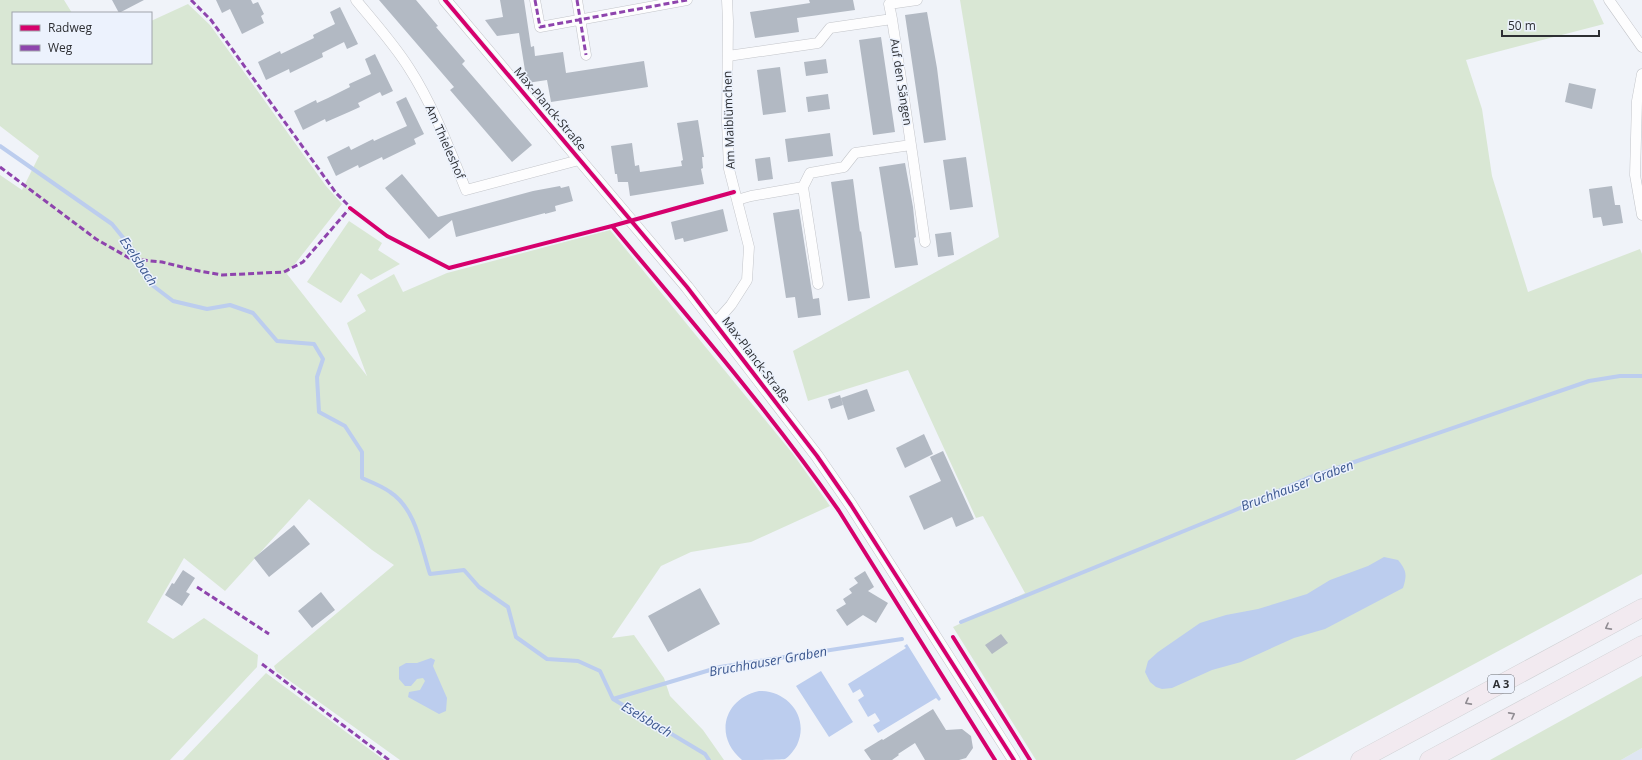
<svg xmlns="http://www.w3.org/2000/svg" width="1642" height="760" font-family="'Open Sans',sans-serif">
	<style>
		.built { fill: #dfe6f2 }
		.green { fill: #d9e7d4 }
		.water { fill: #bccdee }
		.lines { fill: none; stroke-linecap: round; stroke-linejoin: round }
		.stream { stroke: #bccdee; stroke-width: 4 }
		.building { fill: #b2b9c3 }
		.minor-casing { stroke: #c3c5ca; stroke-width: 11 }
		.tertiary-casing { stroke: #c3c5ca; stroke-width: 13 }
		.motorway-casing { stroke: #cfd1d4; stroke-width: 19 }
		.minor { stroke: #fdfdfe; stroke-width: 10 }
		.tertiary { stroke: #fdfdfe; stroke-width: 12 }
		.motorway { stroke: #f2eaf0; stroke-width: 18 }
		.quiet { stroke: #8e44ad; stroke-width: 3; stroke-dasharray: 6 3; stroke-linecap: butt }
		.cycleway-casing { stroke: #ecf2fd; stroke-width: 6 }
		.cycleway { stroke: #d6006c; stroke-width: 4 }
		.oneway { stroke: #908c92 }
		.labels { text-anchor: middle; stroke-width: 3; stroke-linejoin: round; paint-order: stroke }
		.shield { fill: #ecf2fd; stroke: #666a70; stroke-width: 1 }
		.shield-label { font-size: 11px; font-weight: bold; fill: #2d2f33 }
		.street-label { font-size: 12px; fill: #2d2f33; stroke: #ecf2fd }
		.water-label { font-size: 13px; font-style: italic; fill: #3a568e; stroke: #ecf2fd }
	</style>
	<rect width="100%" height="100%" fill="#f0f3f9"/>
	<path class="built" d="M1642 748V760H1621Z"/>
	<path class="green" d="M0 0H64L72 13H13V63H151V21L188 4 210 25 326 186 342 204 287 274 367 376 347 323 366 311 357 295 394 274 403 292 447 273 610 230 793 454 830 506 751 542 691 552 661 566 612 638 634 635 664 678 670 696 703 730 724 760H400L276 671 274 666 394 565 372 550 309 499 225 591 184 558 147 622 173 639 204 618 258 655 257 667 170 760H0V175L22 190 39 156 0 126Z
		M960 0H1593L1604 24 1466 60 1482 109 1492 176 1528 292 1640 249 1642 254V574L1295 760H1036L953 627 1025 593 983 516 976 518 908 370 808 401 793 351 999 237Z
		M349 221 382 243 378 250 400 264 371 280 361 273 341 303 307 282Z
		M266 673 384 760H183Z
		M1642 676V748L1621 760H1490Z"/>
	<path class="water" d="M1384 557 1398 560C1407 571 1407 575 1403 588L1325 629 1294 638 1241 662 1212 670 1172 688 1162 689 1156 687 1150 682 1145 672 1148 661 1158 652 1200 623 1226 615 1258 609 1307 594 1330 580 1368 566Z
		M907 644 941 699 939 701 936 698 878 733 873 725 880 721 875 713 868 717 858 700 864 696 860 689 853 693 848 684 906 648 904 646Z
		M431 658 435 660 433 666 447 698 446 711 439 714 408 697 409 692 420 690 425 681 423 678 417 679 411 686H405L399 679V667L406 663H417Z
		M821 671 853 722 829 737 796 686Z
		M759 691C787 690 810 717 797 745 794 750 790 756 785 759 780 760 750 760 742 760 714 737 723 699 759 691Z"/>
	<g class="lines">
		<path class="stream" d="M0 146 112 224 138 256V261L152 285 173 301 207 309 230 305 253 313 277 341 314 344 323 359 317 377 319 412 345 426 362 452V478C371 482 382 486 390 492 416 509 421 546 430 574L464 570 479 587 508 607 516 637 547 659 578 661 600 671 613 699 705 754 709 760
			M961 622 1233 511 1308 478 1589 381 1620 376H1642
			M613 699 720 667 902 639"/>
	</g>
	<path class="building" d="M112 0H144L119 13Z
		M216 0H251L253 4 258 2 264 14 261 16 264 23 242 34 230 9 222 13Z
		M379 0H416L438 26 436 27 465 61 462 64 532 145 512 162 450 90 454 87Z
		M500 0H524L531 47 534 46 535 56 563 52 566 73 644 61 648 87 551 102 547 80 527 83 519 33 497 36 485 20 503 17Z
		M809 0H853L855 10 797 18 799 32 755 38 750 12 810 3Z
		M340 7 358 44 347 49 344 42 322 53 323 57 290 73 289 69 266 80 258 62 280 51 281 54 314 38 313 35 335 24 330 12Z
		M927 12 937 68 946 140 924 143 905 15Z
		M881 37 895 132 873 135 859 40Z
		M375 54 393 91 382 96 380 92 358 103 360 107 349 112 326 122 325 119 303 130 294 111 316 100 317 103 328 98 350 87 349 84 371 74 365 59Z
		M826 59 828 73 806 76 804 62Z
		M780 67 786 112 763 115 757 70Z
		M1569 83 1596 89 1592 109 1565 102Z
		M828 94 830 109 808 112 806 97Z
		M406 97 424 134 414 139 416 144 383 160 382 157 359 168 358 165 336 176 327 157 349 146 351 150 373 139 374 141 407 126 396 102Z
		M698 120 704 157H702L703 168 701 169 704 184 630 196 628 182H618L617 174H615L611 146 632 143 635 166 639 165 640 172 682 166 681 161 683 160 677 123Z
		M830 133 833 156 788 162 785 139Z
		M770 157 773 179 758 181 755 159Z
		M966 157 973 207 950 210 943 160Z
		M905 163 913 207 916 237 914 238 918 265 895 268 879 167Z
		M402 174 438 217 533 191 560 186 561 188 569 186 573 201 555 206 556 211 545 214V213L456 237 452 220 429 239 385 188Z
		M853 179 860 232 861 231 870 298 848 301 831 182Z
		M1612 186 1615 205H1620L1623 223 1603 226 1601 217 1593 218 1589 189Z
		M723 209 728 231 684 242 683 238 675 240 671 222Z
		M799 209 813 299 819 298 821 315 798 318 795 297 786 298 773 213Z
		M951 232 954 255 938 257 935 234Z
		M867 389 875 411 848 420 841 398Z
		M840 395 843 405 831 409 828 399Z
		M924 434 933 454 905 468 896 448Z
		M943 451 974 519 956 527 952 517 924 530 909 496 941 481 930 457Z
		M294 525 310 544 269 577 254 558Z
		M183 570 195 578 186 592 190 594 182 606 165 595 172 583 174 584Z
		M865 571 874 587 868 591 888 603 876 623 863 615 847 626 836 610 846 604 843 599 852 593 849 589 858 583 854 578Z
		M700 588 720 624 668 652 648 616Z
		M321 592 335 610 312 628 298 611Z
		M1001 634 1008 643 992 654 985 645Z
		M933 709 946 730 962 729 971 736 973 748 966 758 959 760H925L915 743 898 754 899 755 892 760H871L864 750 882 739 883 740Z"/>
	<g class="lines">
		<g class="minor-casing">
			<path id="minor" d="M356 0C374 22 394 44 409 68 433 105 449 148 466 190L579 160
				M535 0 540 27 687 0
				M577 0 586 55
				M1609 0 1642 47
				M892 19 889 4 917 0
				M728 56 818 43 830 28 892 19 911 145 855 153 844 167 810 173 803 187 751 196 737 200
				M1642 74 1637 101 1635 175 1642 215
				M911 145 925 242
				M803 187 818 284
				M715 323 731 305 747 280 749 247 729 169 727 121 728 21 727 0"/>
		</g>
		<g class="tertiary-casing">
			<path id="tertiary" d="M445 0 687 287 817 456 851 505 1014 760"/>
		</g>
		<g class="motorway-casing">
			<path id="motorway" d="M1360 760 1642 608
				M1429 760 1642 645"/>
		</g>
		<use href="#minor" class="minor"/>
		<use href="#tertiary" class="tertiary"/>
		<use href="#motorway" class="motorway"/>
		<path class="quiet" d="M191 0 211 20 336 193 352 209
			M535 0 540 27 687 0
			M577 0 586 55
			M0 167 96 239 131 259 162 262 194 270 222 275 284 272 303 262 350 208
			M197 587 269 634
			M262 664 389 760"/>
		<g class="cycleway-casing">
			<path id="cycleway" d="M445 0 687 287 817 456 851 505 1014 760
				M350 208 387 236 449 268 612 226 734 192
				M612 226C690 319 769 411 839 511L995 760
				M953 637 1030 760"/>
		</g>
		<use href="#cycleway" class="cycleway"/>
	</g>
	<defs><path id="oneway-chevron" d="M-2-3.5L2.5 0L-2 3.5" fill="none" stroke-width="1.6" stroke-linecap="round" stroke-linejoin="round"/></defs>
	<g class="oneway">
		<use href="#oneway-chevron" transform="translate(1608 627) rotate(152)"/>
		<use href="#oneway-chevron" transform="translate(1468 702) rotate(152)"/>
		<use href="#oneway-chevron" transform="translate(1512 715) rotate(-28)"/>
	</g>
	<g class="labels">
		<rect class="shield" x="1488" y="675" width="26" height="18" rx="3"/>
		<g class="shield-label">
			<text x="1501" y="688">A 3</text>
		</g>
		<g class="street-label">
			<text transform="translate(901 82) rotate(81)" y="4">Auf den Sängen</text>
			<text transform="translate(550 109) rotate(50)" y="4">Max-Planck-Straße</text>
			<text transform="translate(729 120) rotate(-92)" y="4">Am Maiblümchen</text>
			<text transform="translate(445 142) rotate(66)" y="4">Am Thieleshof</text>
			<text transform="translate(756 360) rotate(53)" y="4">Max-Planck-Straße</text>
		</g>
		<g class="water-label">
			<text transform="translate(139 261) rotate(56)" y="5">Eselsbach</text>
			<text transform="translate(1297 485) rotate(-21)" y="5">Bruchhauser Graben</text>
			<text transform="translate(768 661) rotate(-10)" y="5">Bruchhauser Graben</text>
			<text transform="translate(647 719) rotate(31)" y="5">Eselsbach</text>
		</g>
	</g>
	<rect x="12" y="12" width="140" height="52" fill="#ecf2fd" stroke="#a0a4ac"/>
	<rect x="20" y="25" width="20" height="6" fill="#d6006c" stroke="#a0a4ac"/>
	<text x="48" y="32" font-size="12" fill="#2d2f33">Radweg</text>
	<rect x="20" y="45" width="20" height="6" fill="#8e44ad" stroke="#a0a4ac"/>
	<text x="48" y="52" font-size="12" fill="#2d2f33">Weg</text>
	<path d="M1502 30v6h97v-6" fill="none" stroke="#2d2f33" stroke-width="2"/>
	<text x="1508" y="30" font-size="12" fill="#2d2f33" stroke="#ecf2fd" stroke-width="3" paint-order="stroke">50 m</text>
</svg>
